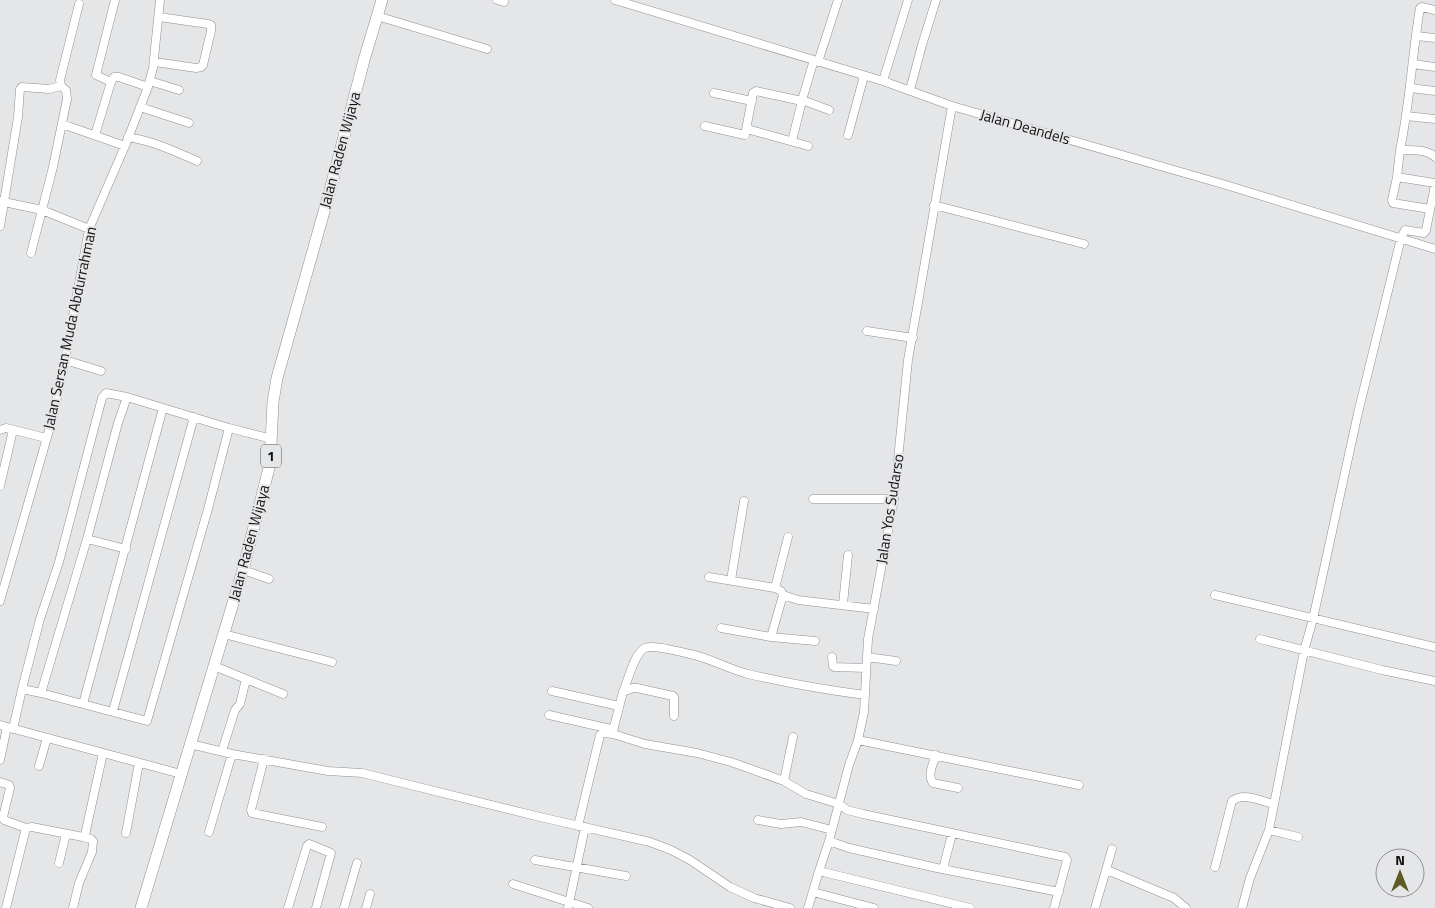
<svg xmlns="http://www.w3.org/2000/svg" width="1435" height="908" font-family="'Titillium Web',sans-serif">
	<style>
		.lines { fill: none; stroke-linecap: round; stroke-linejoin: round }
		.minor-casing { stroke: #8f8f91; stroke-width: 9 }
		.highway-casing { stroke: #8f8f91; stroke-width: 12 }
		.minor { stroke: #fff; stroke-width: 8 }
		.highway { stroke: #fff; stroke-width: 11 }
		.labels { text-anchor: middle; stroke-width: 4; stroke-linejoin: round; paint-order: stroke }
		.shield { fill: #e5e6e8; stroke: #515253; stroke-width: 1 }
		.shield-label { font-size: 14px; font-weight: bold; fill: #121213 }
		.street-label { font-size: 15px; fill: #121213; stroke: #e5e6e8 }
	</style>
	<rect width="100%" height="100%" fill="#e5e6e8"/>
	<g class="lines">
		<g class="minor-casing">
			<path id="minor" d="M115 0 96 75 111 82 114 77H119L148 87
				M497 0 504 2
				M615 0 883 81 952 106 1226 185 1435 249
				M1435 10 1422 7 1420 8C1412 55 1410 103 1400 150 1411 150 1427 149 1435 157
				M377 16 487 49
				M1416 36 1435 38
				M155 62 196 68 201 67 203 65 211 31V25L208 24 159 17
				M818 62 838 0
				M1413 64 1435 67
				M150 81 179 90
				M883 81 908 0
				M61 86 49 89 22 87 20 89 18 117 4 202 42 210 89 229
				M1410 88 1435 91
				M910 90 922 45 936 0
				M714 93 752 101
				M802 100 814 60
				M140 107 189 123
				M1406 116 1435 119
				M62 124 125 146
				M705 126 745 135 753 93 756 91 802 101V100L829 110
				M747 129 808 146
				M95 135 111 82
				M848 135 864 76
				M128 137C153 141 174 151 197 161
				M792 141 802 101
				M1400 150 1397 177 1435 183
				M1397 177 1392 200 1393 203 1430 209
				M934 205 1084 244
				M0 226 4 202 0 201
				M31 253 53 167 67 99 66 90 61 86 60 80 79 4
				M867 331 913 338
				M65 360 101 371
				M229 428 208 509 147 721 41 693 87 539 118 423 127 397 229 428 272 439
				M0 430 6 428 46 438
				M0 486 13 430
				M813 499H894
				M87 539 126 549
				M243 570 269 579
				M709 577 775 588 781 591 783 595 798 600 874 609
				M731 580 744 501
				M775 588 788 537
				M783 595 771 637 815 641
				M1215 595 1435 647
				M0 601 52 420 65 360 89 229 125 146 148 87 153 68 160 0
				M843 604 848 555
				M721 628 771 637
				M224 634 332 662
				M1260 639 1382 670 1435 681
				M832 657 833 666 834 667 866 668
				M867 657 896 661
				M214 666 246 679 240 704 235 710 222 751
				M246 679 283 694
				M22 689 40 619 59 562 102 398 106 393 127 397
				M552 691 619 706
				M623 692C628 681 634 653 645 648 654 644 679 652 690 654 710 658 728 669 748 674 787 683 826 690 865 695
				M83 704 163 408
				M113 711 194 417
				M549 715 611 729
				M0 725 181 774
				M13 729 22 689 41 693
				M613 734 645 744 697 753 731 762 784 781 806 794 839 804 847 810 863 814 1065 857 1067 860 1066 864 1054 908
				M858 740 1079 785
				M190 744 232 754 328 771 362 773 540 817 650 842 671 850 690 860 730 887 754 898 790 908
				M936 755C933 764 927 775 933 783L958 788
				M264 759 251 810 252 813 322 827
				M0 760 7 727
				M39 766 47 738
				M784 781 793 737
				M0 782 9 785 10 788 3 817 4 820 26 828 32 827 83 837 85 835 103 753
				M758 820 781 824 801 822 832 830
				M578 826 600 735 603 733 613 734 614 727 623 692 633 688H637L673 696 674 697V716
				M1269 830 1298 837
				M209 832 232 754
				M126 833 139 763
				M829 841 849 848 937 868 1059 892
				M535 860 626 876
				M59 863 66 834
				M1215 867 1232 801C1244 792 1261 801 1273 804
				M943 869 952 834
				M1107 870 1174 898 1186 908
				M819 871 970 908
				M513 884 588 908
				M813 892 874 908
				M6 908 26 828
				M73 908 79 883 92 852 93 841 91 839 83 837
				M288 908 307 846 309 844 331 853 316 908
				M344 908 357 863
				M366 908 370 894
				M568 908 585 827
				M808 908 819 871 829 841 849 765 858 740 864 712 868 639 894 499 908 360 952 106
				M1095 908 1112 849
				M1242 908 1250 878 1269 830 1304 651 1313 619 1358 413 1401 238 1405 230 1424 233 1426 230 1435 185"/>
		</g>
		<g class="highway-casing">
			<path id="highway" d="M141 908 243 570 270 464 273 402 277 378 329 194 364 60 382 0"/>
		</g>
		<use href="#minor" class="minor"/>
		<use href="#highway" class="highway"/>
	</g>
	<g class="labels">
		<rect class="shield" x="261" y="444.5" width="20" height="23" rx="4"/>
		<g class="shield-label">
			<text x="271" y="461">1</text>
		</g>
		<g class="street-label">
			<text transform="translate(1025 127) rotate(16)" y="5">Jalan Deandels</text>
			<text transform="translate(340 150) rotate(-75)" y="5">Jalan Raden Wijaya</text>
			<text transform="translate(70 328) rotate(-78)" y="5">Jalan Sersan Muda Abdurrahman</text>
			<text transform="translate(890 509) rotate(-81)" y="5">Jalan Yos Sudarso</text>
			<text transform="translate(249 543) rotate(-75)" y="5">Jalan Raden Wijaya</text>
		</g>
	</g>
	<g transform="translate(1400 873)"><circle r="24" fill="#e5e6e8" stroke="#919193"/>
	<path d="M0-4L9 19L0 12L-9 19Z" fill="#5d5a26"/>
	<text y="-8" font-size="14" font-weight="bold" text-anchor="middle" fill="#121213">N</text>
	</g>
</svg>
